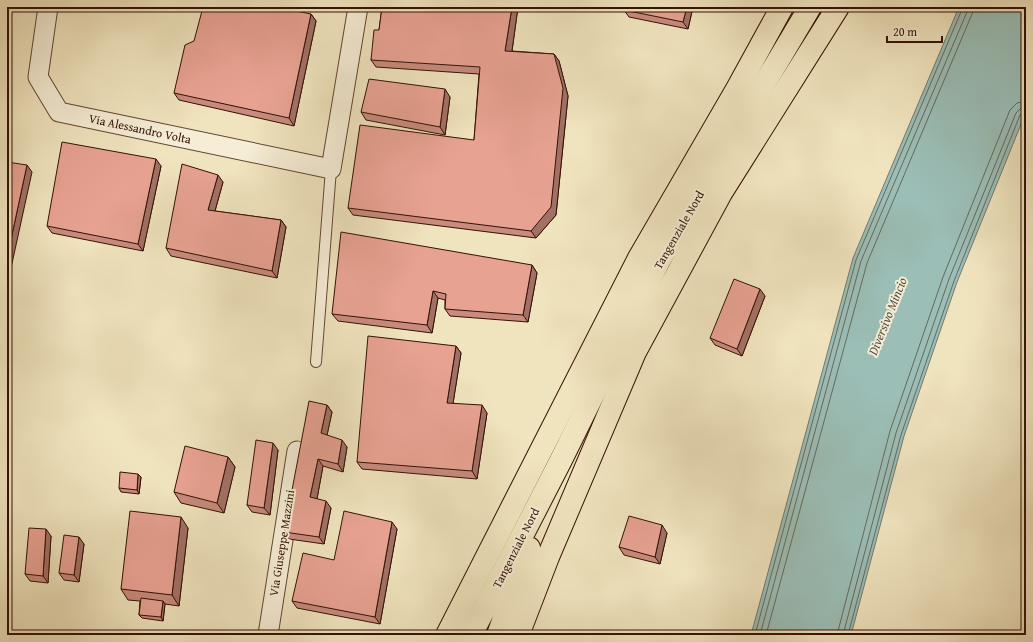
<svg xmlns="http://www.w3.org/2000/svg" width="1033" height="642" font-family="'Gentium Book Plus',serif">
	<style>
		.water { fill: #9bbeb6; stroke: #71796f }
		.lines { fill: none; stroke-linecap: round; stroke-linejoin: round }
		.shore { stroke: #67685e; stroke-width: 1 }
		.service-casing { stroke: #624633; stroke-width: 12 }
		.minor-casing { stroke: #624633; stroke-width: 21 }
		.primary-casing { stroke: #331105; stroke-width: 24 }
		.trunk-casing { stroke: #331105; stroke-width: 24 }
		.service { stroke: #f5edd5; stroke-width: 10 }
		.minor { stroke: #f5edd5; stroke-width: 19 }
		.primary { stroke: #f0e4be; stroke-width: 22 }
		.trunk { stroke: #f0e4be; stroke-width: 22 }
		.wall { fill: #c88b7e; stroke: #331105 }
		.shaded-wall { fill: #a27166; stroke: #331105 }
		.building { fill: #e8a292; stroke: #331105 }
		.labels { text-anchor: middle; stroke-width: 4; stroke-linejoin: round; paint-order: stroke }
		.street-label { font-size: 12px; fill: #331105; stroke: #f5edd5 }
		.water-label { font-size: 13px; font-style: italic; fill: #574e43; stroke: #f5edd5 }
	</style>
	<rect width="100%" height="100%" fill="#f0e4be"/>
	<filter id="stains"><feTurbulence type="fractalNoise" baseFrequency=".005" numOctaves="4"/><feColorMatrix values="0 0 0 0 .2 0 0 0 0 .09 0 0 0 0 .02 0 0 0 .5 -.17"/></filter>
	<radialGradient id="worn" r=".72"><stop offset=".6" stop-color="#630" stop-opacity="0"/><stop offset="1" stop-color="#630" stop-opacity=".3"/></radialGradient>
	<path class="water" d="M959 7H1026V112L957 282 904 436 851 635H751L853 258Z"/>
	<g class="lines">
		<path class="shore" d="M755 635 856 260 963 7
			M760 635 861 261 967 12 968 7
			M766 635 867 263 972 14 974 7
			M837 635 890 431 943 277 1010 110 1017 103 1026 101
			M843 635 896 433 949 279 1016 113 1020 109 1026 107
			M848 635 901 435 954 281 1020 115 1023 113 1026 112"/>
		<g class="service-casing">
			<path id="service" d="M316 362 331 169"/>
		</g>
		<g class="minor-casing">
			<path id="minor" d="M48 7 38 77 59 112 331 169 358 7
				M268 635 297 451"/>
		</g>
		<g class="primary-casing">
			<path id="primary" d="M447 635 639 258 737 89 782 7
				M518 635 548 557 635 352 721 193 838 7"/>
		</g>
		<g class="trunk-casing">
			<path id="trunk" d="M471 635 561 460 659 261 810 7
				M498 635 529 548"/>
		</g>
		<use href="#service" class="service"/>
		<use href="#minor" class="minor"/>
		<use href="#primary" class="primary"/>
		<use href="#trunk" class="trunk"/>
	</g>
	<path class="wall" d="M382 7H518L512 51 554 54 559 61 568 96 556 215 536 238 353 215 348 208 474 140 479 74 376 67 371 60 379 30Z
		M625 7H693L688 29 629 17 624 10Z
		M311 14 316 21 294 126 179 100 174 93Z
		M450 97 445 135 366 120 361 112Z
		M161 166 143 251 52 233 47 226Z
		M223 182 215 211 281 220 286 227 277 278 171 256 166 248Z
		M532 265 537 273 528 322 450 316 445 309V300L438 298 432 333 338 321 332 314Z
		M765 296 742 356 715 345 710 338Z
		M456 346 461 353 453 403 487 413 477 479 362 469 357 462Z
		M327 405 332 412 327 435 347 447 343 472 323 466 317 499 331 508 324 544 289 539 284 532Z
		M278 450 270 515 252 512 247 505Z
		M228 457 235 467 224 513 181 503 174 492Z
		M141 477 139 494 121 492 119 488Z
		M188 528 179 606 165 604 163 621 142 618 139 615 140 601 128 600 121 589Z
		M397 529 380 624 297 608 292 601 334 560Z
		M667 533 660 564 624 555 619 547Z
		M51 536 48 583 30 581 25 574Z
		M84 544 79 582 64 580 59 573Z"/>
	<path class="shaded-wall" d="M512 7H518L511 58 505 51Z
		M687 7H693L688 29 683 22Z
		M311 14 316 21 294 126 289 118Z
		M554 54 559 61 568 96 556 215 536 238 531 231Z
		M445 89 450 97 445 135 440 127Z
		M156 159 161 166 143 251 138 244Z
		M27 165 32 172 9 277 7 274V258Z
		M218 175 223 182 213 218 208 210Z
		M281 220 286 227 277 278 272 271Z
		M532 265 537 273 528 322 523 315Z
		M760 289 765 296 742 356 737 349Z
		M433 291 438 298 432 333 427 325Z
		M456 346 461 353 452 410 447 403Z
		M327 405 332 412 326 440 321 433Z
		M482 405 487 413 477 479 472 471Z
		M342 440 347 447 343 472 338 464Z
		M273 443 278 450 270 515 264 508Z
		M228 457 235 467 224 513 217 503Z
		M318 459 323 466 316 504 310 497Z
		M138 474 141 477 139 494 137 490Z
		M326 501 331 508 324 544 319 537Z
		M181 517 188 528 179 606 172 595Z
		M392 522 397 529 380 624 375 617Z
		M662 525 667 533 660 564 655 557Z
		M46 529 51 536 48 583 43 576Z
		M79 537 84 544 79 582 74 575Z
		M163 601 165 604 163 621 161 617Z"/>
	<path class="building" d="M203 7H277L311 14 289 118 174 93 185 45 194 41Z
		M382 7H512L505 51 554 54 563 88 551 207 531 231 348 208 360 125 474 140 480 67 371 60 374 30H379Z
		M625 7H687L683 22 624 10Z
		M369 79 445 89 440 127 361 112Z
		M62 142 156 159 138 244 47 226Z
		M7 162 27 165 7 258Z
		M182 164 218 175 208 210 281 220 272 271 166 248Z
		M341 232 532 265 523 315 445 309 446 294 433 291 427 325 332 314Z
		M734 279 760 289 737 349 710 338Z
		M368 336 456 346 447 403 482 405 472 471 357 462Z
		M309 401 327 405 321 433 342 440 338 464 318 459 310 497 326 501 319 537 284 532Z
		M256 440 273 443 264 508 247 505Z
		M185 446 228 457 217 503 174 492Z
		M120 472 138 474 137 490 119 488Z
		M130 511 181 517 172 595 121 589Z
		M344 511 392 522 375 617 292 601 303 553 334 560Z
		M629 516 662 525 655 557 619 547Z
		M29 528 46 529 43 576 25 574Z
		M64 535 79 537 74 575 59 573Z
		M141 598 163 601 161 617 139 615Z"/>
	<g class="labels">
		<g class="street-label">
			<text transform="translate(140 129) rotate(12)" y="4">Via Alessandro Volta</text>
			<text transform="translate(679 230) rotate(-60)" y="4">Tangenziale Nord</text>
			<text transform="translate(282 543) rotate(-81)" y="4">Via Giuseppe Mazzini</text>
			<text transform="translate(516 548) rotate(-63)" y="4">Tangenziale Nord</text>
		</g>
		<g class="water-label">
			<text transform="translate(887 316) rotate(-68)" y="5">Diversivo Mincio</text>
		</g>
	</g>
	<rect width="1033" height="642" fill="none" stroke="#f0e4be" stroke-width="24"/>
	<rect x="8" y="8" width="1017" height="626" fill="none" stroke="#331105" stroke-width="2"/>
	<rect x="12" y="12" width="1009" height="618" fill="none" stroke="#331105"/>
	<path d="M887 36v6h55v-6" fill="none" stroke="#331105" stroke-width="2"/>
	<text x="893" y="36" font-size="12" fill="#331105" stroke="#f5edd5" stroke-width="3" paint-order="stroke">20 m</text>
	<rect width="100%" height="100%" filter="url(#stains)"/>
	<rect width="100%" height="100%" fill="url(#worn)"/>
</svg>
